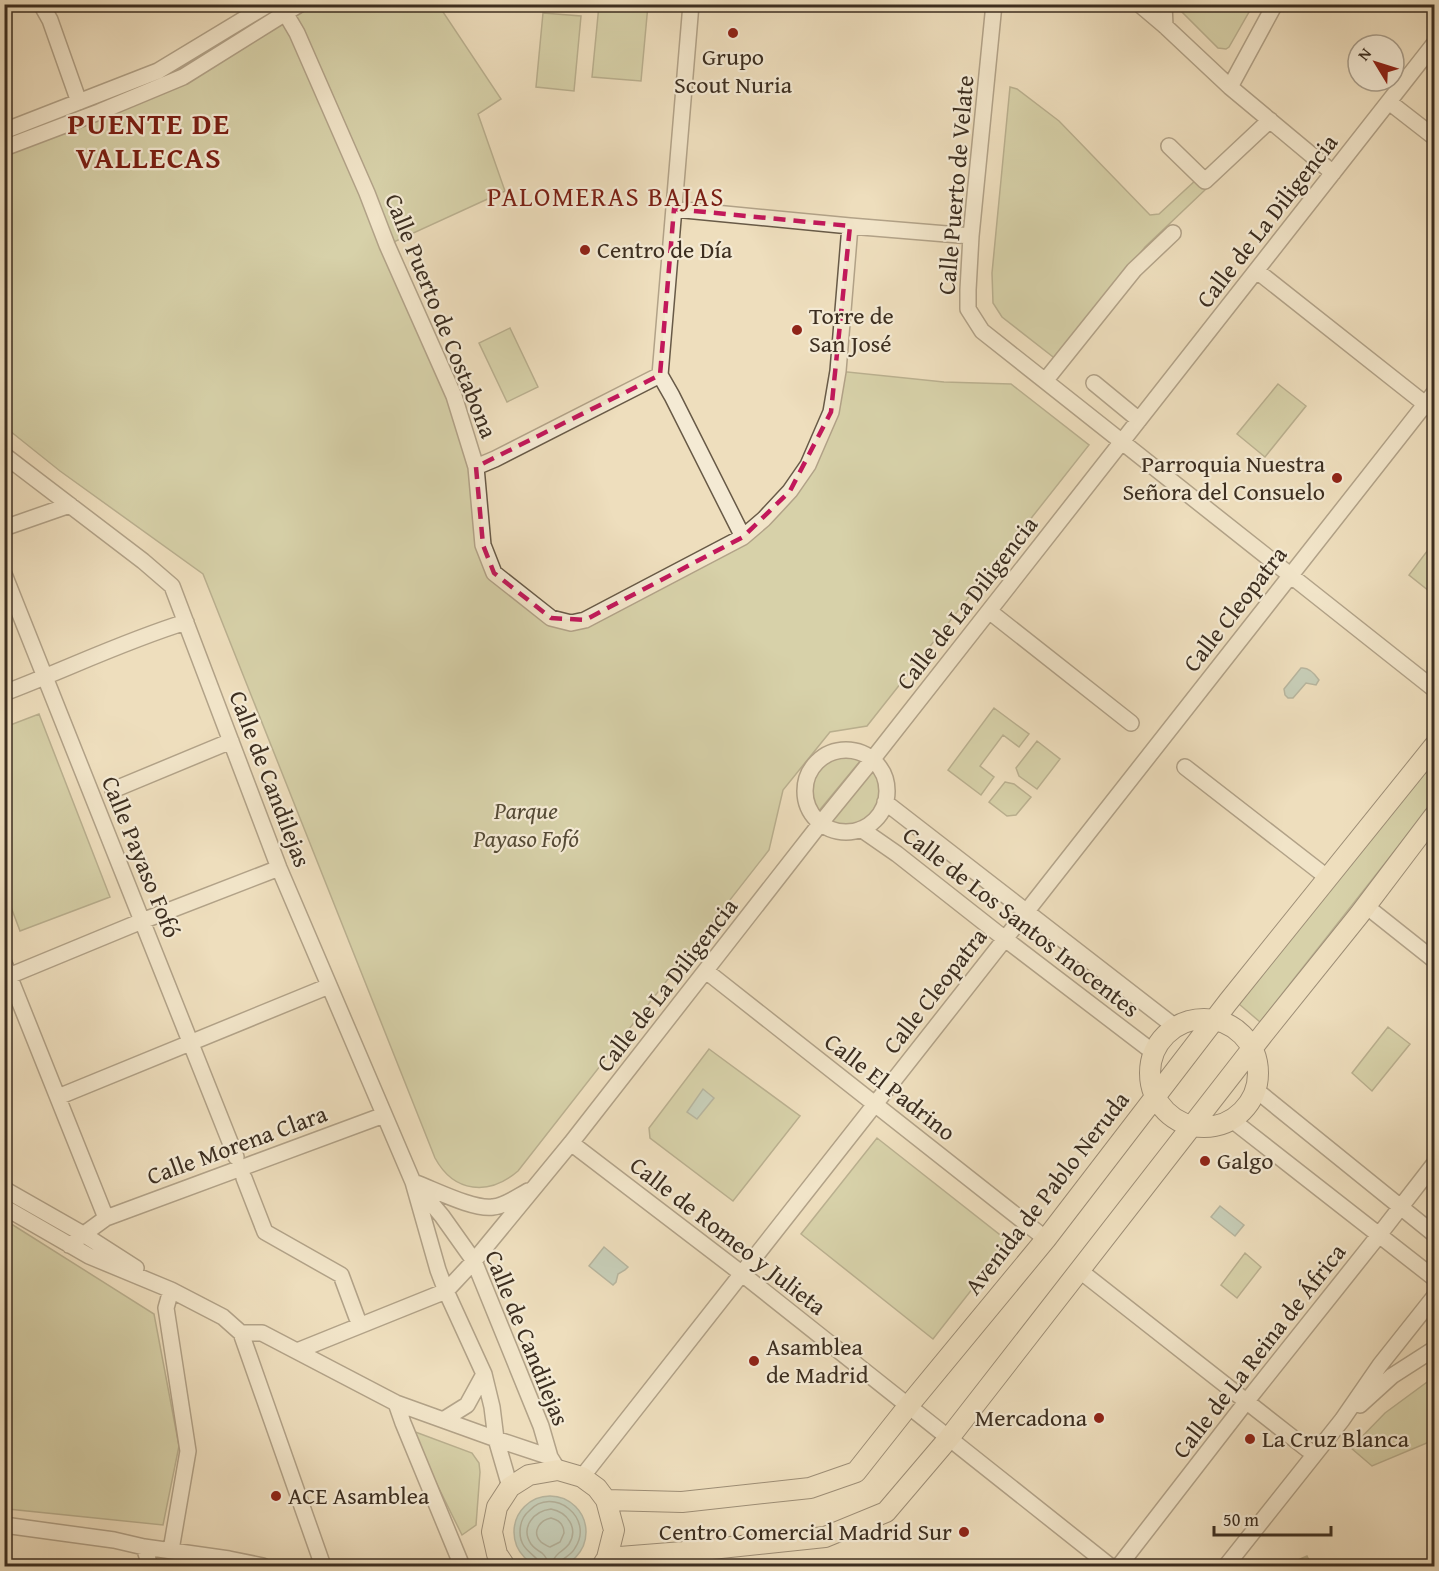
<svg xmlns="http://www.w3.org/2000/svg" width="1439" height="1571" font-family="'Gentium Book Plus',serif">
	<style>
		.green { fill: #bac190; stroke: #7b7858; stroke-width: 1.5 }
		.water { fill: #99bcb3; stroke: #748378; stroke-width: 1.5 }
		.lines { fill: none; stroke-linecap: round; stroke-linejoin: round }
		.shore { stroke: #6a756a; stroke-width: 1.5 }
		.minor-casing { stroke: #685a47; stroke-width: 18 }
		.major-casing { stroke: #3c2e20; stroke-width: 22 }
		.minor { stroke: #f4ead4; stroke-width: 15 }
		.major { stroke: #eedebd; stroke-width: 20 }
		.marked { fill: none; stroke: #c2185b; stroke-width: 4.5; stroke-dasharray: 12 8; stroke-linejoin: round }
		.poi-dot { fill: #8f2418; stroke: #f4ead4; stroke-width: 2 }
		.labels { text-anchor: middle; stroke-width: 4.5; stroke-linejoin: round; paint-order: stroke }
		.poi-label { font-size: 24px; fill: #3c2e20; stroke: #f4ead4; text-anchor: start }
		.street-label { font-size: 24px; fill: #3c2e20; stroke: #f4ead4 }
		.park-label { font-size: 24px; font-style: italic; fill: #554b36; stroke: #f4ead4 }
		.quarter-label { font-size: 27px; letter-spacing: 1.5px; fill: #7a1f14; stroke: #f4ead4 }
		.district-label { font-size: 30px; font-weight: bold; letter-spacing: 1.5px; fill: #7a1f14; stroke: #f4ead4 }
	</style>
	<rect width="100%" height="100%" fill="#eedebd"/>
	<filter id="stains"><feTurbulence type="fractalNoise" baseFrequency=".00333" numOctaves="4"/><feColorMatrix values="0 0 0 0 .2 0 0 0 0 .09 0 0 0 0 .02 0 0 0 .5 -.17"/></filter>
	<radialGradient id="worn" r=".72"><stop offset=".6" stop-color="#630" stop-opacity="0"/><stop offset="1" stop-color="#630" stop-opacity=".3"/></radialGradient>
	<path class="green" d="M305 5H453L443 12 501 99 478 114 505 191 387 245 454 396 494 573 571 623 743 537 808 465 838 371 944 382 1011 384 1089 445 867 726 830 732 783 790 769 850 518 1171C489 1196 454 1193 435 1158L203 574 60 471 5 427 4 148 165 86Z
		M599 5H648L641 81 592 77Z
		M1177 5 1253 4V5L1229 47 1226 49 1218 48 1178 8Z
		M543 13 581 16 574 91 536 87Z
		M1010 87 1017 89 1059 121 1150 215 1159 214 1197 179 1207 188 1145 247 1057 360 1002 317 993 303 992 273Z
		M510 328 538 387 507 402 479 343Z
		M1278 384 1306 406 1265 457 1237 434Z
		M1434 542V595L1409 575Z
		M994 708 1029 734 1019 747 1003 735 980 766 994 777 981 795 948 770Z
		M39 714 110 897 20 931 5 891V727Z
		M1037 741 1060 759 1037 789 1019 776 1016 768Z
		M842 755H850L861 760 818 812C816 810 813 807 812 805 804 789 813 766 829 759 833 757 838 756 842 755Z
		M1434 758V801L1260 1022 1239 1004Z
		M872 770C893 787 876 820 854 826 848 827 841 826 835 825L831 821Z
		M1005 782 1014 784 1031 797 1016 815 1007 816 989 802Z
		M1388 1027 1410 1044 1372 1091 1352 1073Z
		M709 1049 800 1116 733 1201 650 1138 649 1128Z
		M877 1138 1009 1242 933 1339 801 1234Z
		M5 1220 154 1314 179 1446 163 1525 8 1509Z
		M1245 1253 1261 1267 1237 1298 1221 1285Z
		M1434 1377V1440L1372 1466 1351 1448 1385 1413Z
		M410 1430 472 1453 479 1463 480 1472 476 1525 462 1535Z
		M1307 1556 1312 1566H1287L1286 1565Z"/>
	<path class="water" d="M1301 668C1308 667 1315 674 1319 680L1316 685 1306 683 1293 698H1288L1285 695 1284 689Z
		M703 1089 714 1098 697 1119 687 1112Z
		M1220 1206 1244 1225 1235 1236 1211 1217Z
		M604 1247 628 1267 625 1270 618 1274 616 1282 613 1285 589 1266Z
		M514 1532a36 36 0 1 1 72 0a36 36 0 1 1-72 0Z"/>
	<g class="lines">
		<path class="shore" d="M551 1509C567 1512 579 1528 569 1544 566 1548 563 1550 559 1553 555 1556 553 1561 550 1564 547 1561 546 1556 542 1553 537 1550 534 1548 531 1544 520 1527 534 1511 551 1509Z
			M551 1518C559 1520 564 1525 564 1533L560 1542 550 1547C549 1547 542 1543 541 1542 531 1532 540 1520 551 1518Z
			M540 1566C539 1554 520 1553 520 1532 520 1524 523 1516 529 1511 553 1485 595 1518 575 1548 572 1554 567 1556 562 1560L560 1566"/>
		<g class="minor-casing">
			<path id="minor" d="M41 4 50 20 79 102
				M280 4 297 33 367 193 387 245 454 396 476 467 483 545 494 573 551 618 571 623 585 620 743 537 764 519 790 491 808 465 831 412 838 371 850 226
				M994 4 971 236 968 290V309L982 331 1434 689
				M1139 4 1165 26 1230 87 1333 173
				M1164 4 1165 26
				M1230 87 1275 4
				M1389 102 1434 137
				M4 131 158 71 269 4
				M1169 146 1205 181 1270 120
				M4 148 99 112 183 77 300 4
				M674 209 850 226 971 236
				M1257 271 1434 411
				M660 375 672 396 743 537
				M1045 381 1134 270 1173 233
				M1094 383 1139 420
				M4 455 143 561 172 586 279 868 413 1182 438 1270 446 1291 484 1374 492 1407 496 1439 510 1487
				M476 467 495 459 660 375 691 4
				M4 528 70 505
				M4 574 236 1157
				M989 611 1131 723
				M4 693C65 670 124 641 186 622
				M805 791a41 41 0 1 1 82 0a41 41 0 1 1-82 0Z
				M1185 767 1328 878
				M113 790 231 741
				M885 802 1174 1026
				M861 829 897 854 1005 939 1153 1052
				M1366 906 1434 960
				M4 963 106 1218
				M706 971 1046 1239
				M9 976 142 921 279 868
				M1256 1090 1434 1234
				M58 1097 329 986
				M1232 1120 1434 1278
				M571 1143 741 1273 1110 1566
				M244 1178 265 1232 341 1275 357 1318
				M416 1183C435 1190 474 1210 493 1207 505 1206 517 1197 528 1191
				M416 1185 442 1216 474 1261 541 1426 550 1457
				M4 1189 83 1234 136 1268
				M4 1207 89 1256 171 1290 223 1317 241 1333H262L396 1403 496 1439 550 1457 558 1470
				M69 1245 106 1218 384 1115
				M1079 1270 1307 1449
				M241 1333 323 1566
				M297 1351 446 1291 474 1261 571 1143 820 824 872 760 1434 44
				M396 1403 403 1423 462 1566
				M1360 1405 1392 1376 1434 1349
				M443 1420 467 1405 484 1374
				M582 1477 1434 393
				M4 1525 114 1540 144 1547 229 1559 263 1566
				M144 1547 150 1566
				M171 1550 188 1451 166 1308 171 1290
				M4 1562 6 1566
				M1119 1566 1246 1402 1379 1235 1434 1164
				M1226 1566 1342 1420 1380 1365 1434 1297"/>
		</g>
		<g class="major-casing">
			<path id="major" d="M1150 1073a54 54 0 1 1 108 0a54 54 0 1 1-108 0Z
				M606 1500 682 1502 810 1488 856 1472 909 1405 1046 1239 1228 1002 1434 746
				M607 1558 683 1552 825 1537 886 1512 949 1438 1265 1032 1359 915 1434 816
				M505 1566 497 1554 492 1532 497 1507 510 1487 529 1475 558 1470 582 1477 597 1488 606 1500 614 1530 607 1558 602 1566"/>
		</g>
		<use href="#minor" class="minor"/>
		<use href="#major" class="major"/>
	</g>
	<path d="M0 0H1439V1571H0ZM674 209 850 226 831 412 790 491 743 537 585 620 551 618 494 573 483 545 476 467 660 375Z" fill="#eedebd" fill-opacity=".55" fill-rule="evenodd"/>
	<path class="marked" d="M674 209 850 226 831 412 790 491 743 537 585 620 551 618 494 573 483 545 476 467 660 375Z"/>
	<g class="poi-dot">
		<circle cx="733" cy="33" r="6"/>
		<circle cx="585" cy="250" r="6"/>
		<circle cx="797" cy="330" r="6"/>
		<circle cx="1337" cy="478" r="6"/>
		<circle cx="1205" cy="1161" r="6"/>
		<circle cx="754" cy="1361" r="6"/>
		<circle cx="1099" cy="1418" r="6"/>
		<circle cx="1250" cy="1439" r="6"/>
		<circle cx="276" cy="1496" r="6"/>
		<circle cx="964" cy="1532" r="6"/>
	</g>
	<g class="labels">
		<g class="poi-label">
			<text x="733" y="65" text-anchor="middle">Grupo<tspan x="733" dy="28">Scout Nuria</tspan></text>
			<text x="597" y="258">Centro de Día</text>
			<text x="809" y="324">Torre de<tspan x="809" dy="28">San José</tspan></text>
			<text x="1325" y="472" text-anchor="end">Parroquia Nuestra<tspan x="1325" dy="28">Señora del Consuelo</tspan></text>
			<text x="1217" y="1169">Galgo</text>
			<text x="766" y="1355">Asamblea<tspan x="766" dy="28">de Madrid</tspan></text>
			<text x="1087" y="1426" text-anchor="end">Mercadona</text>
			<text x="1262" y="1447">La Cruz Blanca</text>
			<text x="288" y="1504">ACE Asamblea</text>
			<text x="952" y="1540" text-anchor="end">Centro Comercial Madrid Sur</text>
		</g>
		<g class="street-label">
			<text transform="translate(956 185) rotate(-85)" y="8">Calle Puerto de Velate</text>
			<text transform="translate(1267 221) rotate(-52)" y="8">Calle de La Diligencia</text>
			<text transform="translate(441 316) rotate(68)" y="8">Calle Puerto de Costabona</text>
			<text transform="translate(967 603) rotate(-52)" y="8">Calle de La Diligencia</text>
			<text transform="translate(1235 609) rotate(-52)" y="8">Calle Cleopatra</text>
			<text transform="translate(270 779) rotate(69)" y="8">Calle de Candilejas</text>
			<text transform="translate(141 857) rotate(68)" y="8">Calle Payaso Fofó</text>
			<text transform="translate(1021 922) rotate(38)" y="8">Calle de Los Santos Inocentes</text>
			<text transform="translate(667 985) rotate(-52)" y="8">Calle de La Diligencia</text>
			<text transform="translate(935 991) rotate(-52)" y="8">Calle Cleopatra</text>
			<text transform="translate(890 1087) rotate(38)" y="8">Calle El Padrino</text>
			<text transform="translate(237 1145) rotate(-20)" y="8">Calle Morena Clara</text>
			<text transform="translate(1047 1193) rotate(-52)" y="8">Avenida de Pablo Neruda</text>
			<text transform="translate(728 1236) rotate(38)" y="8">Calle de Romeo y Julieta</text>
			<text transform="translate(527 1338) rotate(68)" y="8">Calle de Candilejas</text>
			<text transform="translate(1259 1351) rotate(-52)" y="8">Calle de La Reina de África</text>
		</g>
		<g class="park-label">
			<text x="526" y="819">Parque<tspan x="526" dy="28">Payaso Fofó</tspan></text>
		</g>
		<g class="quarter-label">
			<text x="606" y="206">PALOMERAS BAJAS</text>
		</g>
		<g class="district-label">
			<text x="149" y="134">PUENTE DE<tspan x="149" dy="34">VALLECAS</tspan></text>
		</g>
	</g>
	<rect width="1439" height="1571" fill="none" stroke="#eedebd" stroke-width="24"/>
	<rect x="6" y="6" width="1427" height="1559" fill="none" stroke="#3c2e20" stroke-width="3"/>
	<rect x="12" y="12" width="1415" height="1547" fill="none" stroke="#3c2e20" stroke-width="1.5"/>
	<g transform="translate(1376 63) rotate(308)"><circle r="28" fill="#f4ead4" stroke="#aa9f8c" stroke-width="1.5"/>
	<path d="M0-4.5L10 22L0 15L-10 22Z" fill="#8f2418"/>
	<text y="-9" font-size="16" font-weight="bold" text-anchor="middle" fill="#3c2e20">N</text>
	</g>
	<path d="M1214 1526v9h117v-9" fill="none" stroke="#3c2e20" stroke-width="3"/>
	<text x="1223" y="1526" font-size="18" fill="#3c2e20" stroke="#f4ead4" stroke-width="4.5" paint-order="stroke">50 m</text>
	<rect width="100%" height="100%" filter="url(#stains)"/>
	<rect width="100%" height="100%" fill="url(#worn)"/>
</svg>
